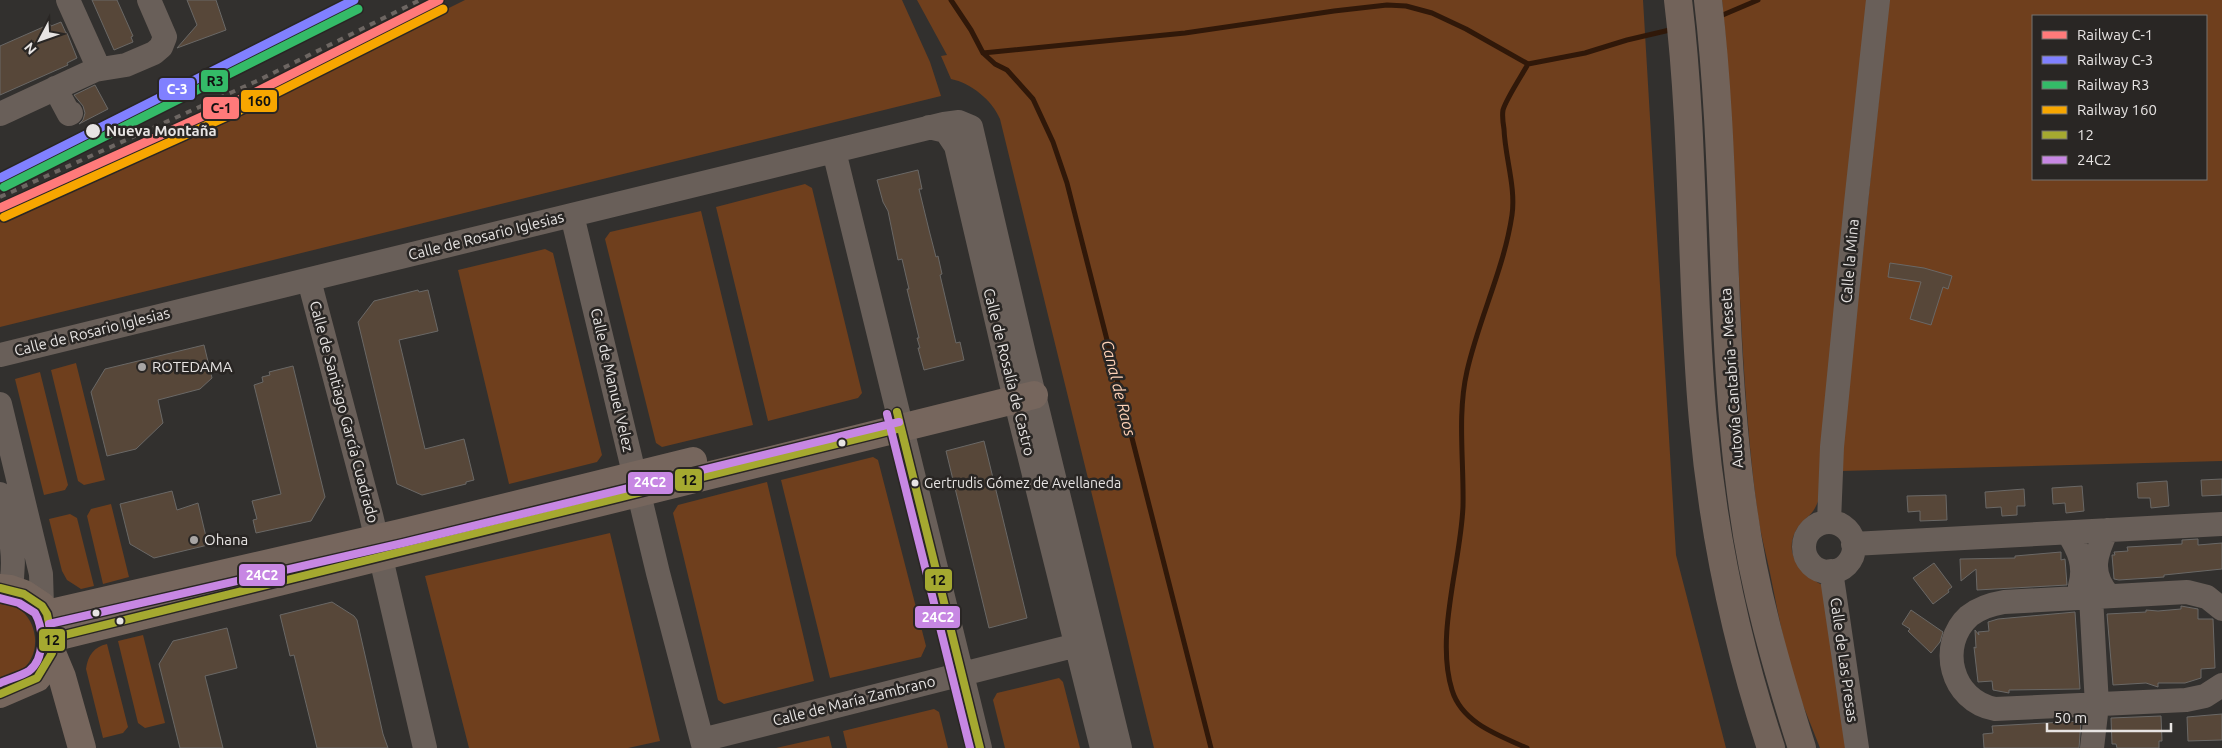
<svg xmlns="http://www.w3.org/2000/svg" width="2222" height="748" font-family="Ubuntu,sans-serif">
	<style>
		.green { fill: #6f3f1d; fill-rule: evenodd }
		.lines { fill: none; stroke-linecap: round; stroke-linejoin: round }
		.stream { stroke: #301809; stroke-width: 5 }
		.building { fill: #574739; stroke: #6a6866 }
		.minor { stroke: #695f59; stroke-width: 24 }
		.major { stroke: #76665d; stroke-width: 28 }
		.highway { stroke: #72635a; stroke-width: 28 }
		.rail { stroke: #6d6662; stroke-width: 4; stroke-dasharray: 6 6; stroke-linecap: butt }
		.bus-1-casing { stroke: #292624; stroke-width: 11 }
		.bus-2-casing { stroke: #292624; stroke-width: 11 }
		.bus-1 { stroke: #a5a930; stroke-width: 8 }
		.bus-2 { stroke: #c787e3; stroke-width: 8 }
		.rail-1-casing { stroke: #292624; stroke-width: 12 }
		.rail-2-casing { stroke: #292624; stroke-width: 12 }
		.rail-3-casing { stroke: #292624; stroke-width: 12 }
		.rail-4-casing { stroke: #292624; stroke-width: 12 }
		.rail-1 { stroke: #ff7a7a; stroke-width: 9 }
		.rail-2 { stroke: #8080ff; stroke-width: 9 }
		.rail-3 { stroke: #34bb68; stroke-width: 9 }
		.rail-4 { stroke: #f7a600; stroke-width: 9 }
		.stop-dot { fill: #e7e4e3; stroke: #292624; stroke-width: 2 }
		.poi-dot { fill: #a8a5a4; stroke: #292624; stroke-width: 2 }
		.labels { text-anchor: middle; stroke-width: 5; stroke-linejoin: round; paint-order: stroke }
		.bus-label { font-size: 14px; fill: #e7e4e3; stroke: #292624; text-anchor: start }
		.stop-label { font-size: 15px; font-weight: bold; fill: #e7e4e3; stroke: #292624; text-anchor: start }
		.street-label { font-size: 15px; fill: #e7e4e3; stroke: #292624 }
		.poi-label { font-size: 15px; fill: #e7e4e3; stroke: #292624; text-anchor: start }
		.water-label { font-size: 16px; font-style: italic; fill: #fed1b6; stroke: #292624 }
		.line-badge { stroke: #292624; stroke-width: 2 }
		.badge-label { font-size: 14px; text-anchor: middle; font-weight: bold; fill: #fff }
		.pale-badge-label { font-size: 14px; text-anchor: middle; font-weight: bold; fill: #111 }
	</style>
	<rect width="100%" height="100%" fill="#32302e"/>
	<path class="green" d="M465 0H902L930 62 941 96 0 327V221L161 151Z
		M917 0H1643L1676 555 1726 748H1154L1000 119C992 100 971 83 951 79L941 56 947 55Z
		M1722 0H1871L1824 472C1822 483 1821 497 1816 506 1812 515 1804 519 1798 527 1781 553 1801 574 1824 586L1852 748H1820C1813 730 1806 713 1799 695 1786 657 1778 612 1770 573 1766 554 1761 535 1758 517 1735 345 1740 172 1722 0Z
		M1889 0H2222V461L1840 471ZM2033 16H2206V179H2033Z
		M805 184 812 188 862 393 858 398 768 421 716 207Z
		M701 211 753 425 662 447 656 443 605 239 610 232Z
		M545 249 553 253 602 455 597 462 509 484 458 270Z
		M76 363 105 480 84 485 78 481 51 370Z
		M40 372 68 485 65 490 44 495 15 379Z
		M873 457 878 460 926 646 921 657 830 678 781 480Z
		M767 482 814 681 724 704 718 700 673 513 678 505Z
		M111 504 129 577 103 584 87 516 91 509Z
		M70 514 77 518 94 586 81 589 67 580 62 571 49 519Z
		M610 533 660 741 628 748H469L425 576Z
		M0 604C8 605 16 606 22 611 40 627 40 659 19 672 14 676 6 676 0 678Z
		M143 635 165 723 145 728 138 723 118 641Z
		M107 644 128 727 123 733 103 738 86 669C88 655 94 647 107 644Z
		M1059 678 1063 682 1080 748H1005L993 700 997 693Z
		M934 709 939 712 948 748H847L843 731Z
		M829 736 832 748H776Z"/>
	<g class="lines">
		<path class="stream" d="M951 0 971 30 983 53 995 64 1007 70 1033 99 1053 142 1067 183 1211 748
			M1718 17 1758 0
			M983 53 1185 33 1334 11 1387 5 1406 6 1432 13 1466 29 1528 64 1585 53 1627 40 1674 29
			M1527 748C1498 735 1462 723 1452 690 1435 636 1461 562 1463 506 1464 461 1457 415 1467 371 1479 318 1504 269 1512 215 1516 187 1505 157 1504 129 1503 123 1502 116 1503 110 1506 99 1522 75 1528 64"/>
	</g>
	<path class="building" d="M92 0H117L133 36 131 37 133 42 114 50Z
		M187 0H216L226 30 177 48 197 25Z
		M61 22 66 33H67L77 58 67 63 68 65 0 95V46L50 24 51 26Z
		M95 85 108 109 79 124 83 120 85 113 83 106 74 95Z
		M918 170 922 189H919L929 230 936 257 938 256 942 274 940 275 956 343 960 342 964 360 924 370 918 348H920L917 338H919L907 289H909L902 259 898 260 888 211 883 202 877 180Z
		M1890 263 1924 268 1952 276 1948 289 1943 287 1931 325 1910 319 1921 282 1888 277Z
		M418 290 419 292 428 290 438 331 399 340 425 449 464 439 474 480 466 482V484L422 495 397 484 358 322 374 301Z
		M204 345 212 378 200 389 158 400 163 423 136 449 107 456 91 392 105 369Z
		M293 366 325 497 311 521 256 533 253 520 257 519 252 501 281 494 254 385 263 382 262 377 270 375 269 372Z
		M984 441 1027 618 989 628 946 451Z
		M2222 479V495L2202 496 2201 480Z
		M2167 481 2169 506 2151 508 2150 498H2138L2137 483Z
		M2082 486 2084 511 2066 513 2065 503 2053 504 2052 488Z
		M2024 489 2025 506H2017V515L2002 516 2001 507 1986 508 1985 492Z
		M172 491 177 510 198 503 208 545 154 558 130 544 120 504Z
		M1946 495 1947 520 1920 521V511L1908 512 1907 496Z
		M2198 539V545L2222 543V569L2164 575V577L2119 580 2114 579 2112 555H2115L2114 552 2128 551 2127 547 2182 544V540Z
		M2061 552V560L2065 559 2067 585 1977 590 1976 569 1961 581 1960 559 2015 558V556Z
		M1934 563 1952 587 1948 590 1949 592 1933 604 1913 578Z
		M332 602 354 616 357 620 383 734 388 748H317L294 655 290 656 280 615Z
		M2181 606 2198 609V619H2213L2215 668 2201 669V678L2185 683H2158V687L2146 683 2113 685 2107 614 2146 612V610L2158 611 2181 609Z
		M1911 610 1943 632 1940 642 1931 653 1908 631 1910 629 1902 624Z
		M2075 612 2080 689 2009 690V693L1993 690 1992 681 1978 682 1974 647 1976 648 1975 630 1979 635 1978 632 1989 631 1988 622 1998 619Z
		M227 628 237 668 205 676 223 748H180L159 664 173 641Z
		M2222 714V740L2188 741 2187 717Z
		M2161 716 2162 741H2159V748H2117L2116 744H2112L2111 718Z
		M2081 721 2079 748H1984L1983 734 1993 733 1992 726Z"/>
	<g class="lines">
		<path class="minor" d="M68 0 95 60
			M55 88 69 114 71 113
			M0 114 95 70 126 65 154 53 161 47 165 37 149 0
			M929 127 946 131 956 146 1011 382 1102 748
			M834 151 980 748
			M572 215 658 573 704 748
			M309 280 371 515 425 748
			M0 355 944 124 959 122 971 127 1024 354 1120 748
			M0 404 41 574 42 606
			M0 494C8 527 18 554 10 589
			M1829 522 1832 447 1856 203 1878 0
			M1804 547a25 25 0 1 1 50 0a25 25 0 1 1-50 0Z
			M2107 530C2095 555 2089 573 2109 596
			M2068 533C2079 550 2086 566 2080 586
			M1853 544 2222 524
			M1831 571 1857 748
			M2091 597 2097 705 2092 748
			M2222 609 2207 597 2187 592 2004 602C1992 604 1979 608 1969 616 1937 645 1951 701 1995 709L2186 700 2205 696 2222 685
			M702 740 1093 641"/>
		<path class="major" d="M0 588 10 589 24 594 42 606 47 614 52 638V653L37 678 0 694
			M47 614 401 533 693 461
			M52 638 1034 395
			M52 653 62 677 82 748"/>
		<path class="highway" d="M1678 0C1695 140 1690 281 1703 421 1713 533 1736 642 1771 748
			M1708 0C1728 169 1719 340 1743 508 1754 590 1777 669 1802 748"/>
		<path class="rail" d="M0 197 259 80 420 0"/>
		<g class="bus-1-casing">
			<path id="bus-1" d="M897 412 980 748
				M0 588 24 594 42 606 47 614 52 638V653L37 678 0 694
				M52 638 901 428"/>
		</g>
		<g class="bus-2-casing">
			<path id="bus-2" d="M887 414 970 748
				M0 598 19 603 35 613C44 629 45 659 29 671 21 676 9 679 0 683
				M49 624 403 543 899 422"/>
		</g>
		<use href="#bus-1" class="bus-1"/>
		<use href="#bus-2" class="bus-2"/>
		<g class="rail-1-casing">
			<path id="rail-1" d="M0 208 252 94 439 0"/>
		</g>
		<g class="rail-2-casing">
			<path id="rail-2" d="M0 178 354 0"/>
		</g>
		<g class="rail-3-casing">
			<path id="rail-3" d="M4 187 358 9"/>
		</g>
		<g class="rail-4-casing">
			<path id="rail-4" d="M4 217 256 103 443 9"/>
		</g>
		<use href="#rail-1" class="rail-1"/>
		<use href="#rail-2" class="rail-2"/>
		<use href="#rail-3" class="rail-3"/>
		<use href="#rail-4" class="rail-4"/>
	</g>
	<g class="stop-dot">
		<circle cx="93" cy="131" r="8"/>
		<circle cx="842" cy="443" r="4.5"/>
		<circle cx="915" cy="483" r="4.5"/>
		<circle cx="96" cy="613" r="4.5"/>
		<circle cx="120" cy="621" r="4.5"/>
	</g>
	<g class="poi-dot">
		<circle cx="142" cy="367" r="5"/>
		<circle cx="194" cy="540" r="5"/>
	</g>
	<g class="labels">
		<g class="bus-label">
			<text x="924" y="488">Gertrudis Gómez de Avellaneda</text>
		</g>
		<g class="stop-label">
			<text x="106" y="136">Nueva Montaña</text>
		</g>
		<g class="street-label">
			<text transform="translate(486 236) rotate(-14)" y="5">Calle de Rosario Iglesias</text>
			<text transform="translate(1850 261) rotate(-85)" y="5">Calle la Mina</text>
			<text transform="translate(92 332) rotate(-14)" y="5">Calle de Rosario Iglesias</text>
			<text transform="translate(1009 372) rotate(76)" y="5">Calle de Rosalía de Castro</text>
			<text transform="translate(1732 378) rotate(-94)" y="5">Autovía Cantabria - Meseta</text>
			<text transform="translate(612 380) rotate(77)" y="5">Calle de Manuel Velez</text>
			<text transform="translate(344 412) rotate(75)" y="5">Calle de Santiago García Cuadrado</text>
			<text transform="translate(1844 660) rotate(82)" y="5">Calle de Las Presas</text>
			<text transform="translate(854 701) rotate(-14)" y="5">Calle de María Zambrano</text>
		</g>
		<g class="poi-label">
			<text x="152" y="372">ROTEDAMA</text>
			<text x="204" y="545">Ohana</text>
		</g>
		<g class="water-label">
			<text transform="translate(1119 388) rotate(76)" y="6">Canal de Raos</text>
		</g>
	</g>
	<g class="line-badge">
		<rect x="200" y="69" width="29" height="24" rx="5" fill="#34bb68"/>
		<rect x="158" y="77" width="38" height="24" rx="5" fill="#8080ff"/>
		<rect x="240" y="89" width="38" height="24" rx="5" fill="#f7a600"/>
		<rect x="202" y="96" width="38" height="24" rx="5" fill="#ff7a7a"/>
		<rect x="674" y="468" width="29" height="24" rx="5" fill="#a5a930"/>
		<rect x="627" y="471" width="47" height="24" rx="5" fill="#c787e3"/>
		<rect x="238" y="563" width="48" height="24" rx="5" fill="#c787e3"/>
		<rect x="924" y="568" width="29" height="24" rx="5" fill="#a5a930"/>
		<rect x="914" y="605" width="47" height="24" rx="5" fill="#c787e3"/>
		<rect x="38" y="628" width="28" height="24" rx="5" fill="#a5a930"/>
	</g>
	<g class="badge-label">
		<text x="177" y="94">C-3</text>
		<text x="650" y="487">24C2</text>
		<text x="262" y="580">24C2</text>
		<text x="938" y="622">24C2</text>
	</g>
	<g class="pale-badge-label">
		<text x="215" y="86">R3</text>
		<text x="259" y="106">160</text>
		<text x="221" y="113">C-1</text>
		<text x="689" y="485">12</text>
		<text x="938" y="585">12</text>
		<text x="52" y="645">12</text>
	</g>
	<rect x="2032" y="15" width="175" height="165" fill="#292624" stroke="#757270"/>
	<rect x="2042" y="31" width="25" height="8" fill="#ff7a7a" stroke="#757270"/>
	<text x="2077" y="40" font-size="15" fill="#e7e4e3">Railway C-1</text>
	<rect x="2042" y="56" width="25" height="8" fill="#8080ff" stroke="#757270"/>
	<text x="2077" y="65" font-size="15" fill="#e7e4e3">Railway C-3</text>
	<rect x="2042" y="81" width="25" height="8" fill="#34bb68" stroke="#757270"/>
	<text x="2077" y="90" font-size="15" fill="#e7e4e3">Railway R3</text>
	<rect x="2042" y="106" width="25" height="8" fill="#f7a600" stroke="#757270"/>
	<text x="2077" y="115" font-size="15" fill="#e7e4e3">Railway 160</text>
	<rect x="2042" y="131" width="25" height="8" fill="#a5a930" stroke="#757270"/>
	<text x="2077" y="140" font-size="15" fill="#e7e4e3">12</text>
	<rect x="2042" y="156" width="25" height="8" fill="#c787e3" stroke="#757270"/>
	<text x="2077" y="165" font-size="15" fill="#e7e4e3">24C2</text>
	<g transform="translate(40 40) rotate(229)" stroke="#292624" stroke-width="4" paint-order="stroke">
	<path d="M0-4L9 19L0 12L-9 19Z" fill="#e7e4e3"/>
	<text y="-8" font-size="14" font-weight="bold" text-anchor="middle" fill="#e7e4e3">N</text>
	</g>
	<path d="M2047 723v8h124v-8" fill="none" stroke="#e7e4e3" stroke-width="2.5"/>
	<text x="2054" y="723" font-size="15" fill="#e7e4e3" stroke="#292624" stroke-width="4" paint-order="stroke">50 m</text>
</svg>
